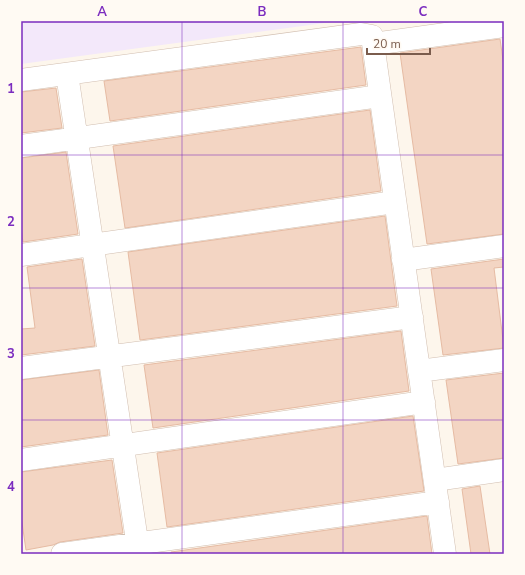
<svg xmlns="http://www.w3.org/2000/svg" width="525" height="575" font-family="'Nunito Sans',sans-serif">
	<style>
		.education { fill: #f3e8fa }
		.building { fill: #f3d5c3; stroke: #e6bba3 }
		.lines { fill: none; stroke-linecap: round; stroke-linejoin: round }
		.minor-casing { stroke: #d1beb0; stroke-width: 23 }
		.minor { stroke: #fff; stroke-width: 22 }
		.grid { fill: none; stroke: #7b2cbf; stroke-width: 1; stroke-opacity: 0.55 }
		.neatline { fill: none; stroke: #7b2cbf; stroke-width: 1.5 }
		.grid-label { font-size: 13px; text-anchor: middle; font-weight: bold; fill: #7b2cbf }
	</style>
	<rect width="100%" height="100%" fill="#fdf6ec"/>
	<path class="education" d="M21 21H340L21 64Z"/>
	<path class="building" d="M500 39 504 67V234L427 244 400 53Z
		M361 47 366 85 110 121 104 81Z
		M56 88 62 128 21 133V92Z
		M370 110 381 191 125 228 113 146Z
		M66 152 78 234 23 242 21 228V158Z
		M385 216 397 306 140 340 128 252Z
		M82 259 95 346 21 355V329L35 328 27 267Z
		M504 259V267L494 268 504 348 443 355 431 269Z
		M401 331 409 391 153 428 144 365Z
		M99 370 108 435 21 447V380Z
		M504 373V458L458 464 446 380Z
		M413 416 424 491 167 527 157 453Z
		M112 460 123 533 60 542 53 545 26 550 21 516V472Z
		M480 486 490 554H471L462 489Z
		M427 516 432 554H171V552Z"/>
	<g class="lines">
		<g class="minor-casing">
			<path id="minor" d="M373 44 504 26
				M67 74 139 554
				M21 80 361 34 372 36 445 554
				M21 146 380 96
				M21 255 395 202
				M403 260 504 246
				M21 368 412 317
				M419 371 504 360
				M21 460 424 402
				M435 480 504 470
				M62 554 438 502"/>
		</g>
		<use href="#minor" class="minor"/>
	</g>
	<path class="grid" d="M182 21V554M343 21V554M21 155H504M21 288H504M21 420H504"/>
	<rect width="525" height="575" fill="none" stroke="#fffaf3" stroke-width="44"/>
	<path d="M367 48v6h63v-6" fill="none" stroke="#7a5c4d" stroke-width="2"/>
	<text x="373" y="48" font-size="12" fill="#7a5c4d" stroke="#fffaf3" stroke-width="3" paint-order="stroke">20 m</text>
	<rect x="22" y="22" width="481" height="531" class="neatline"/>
	<g class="grid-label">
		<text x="102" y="16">A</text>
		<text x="262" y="16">B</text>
		<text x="423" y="16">C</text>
		<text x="11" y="93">1</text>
		<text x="11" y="226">2</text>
		<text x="11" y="358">3</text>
		<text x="11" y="491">4</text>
	</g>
</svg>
